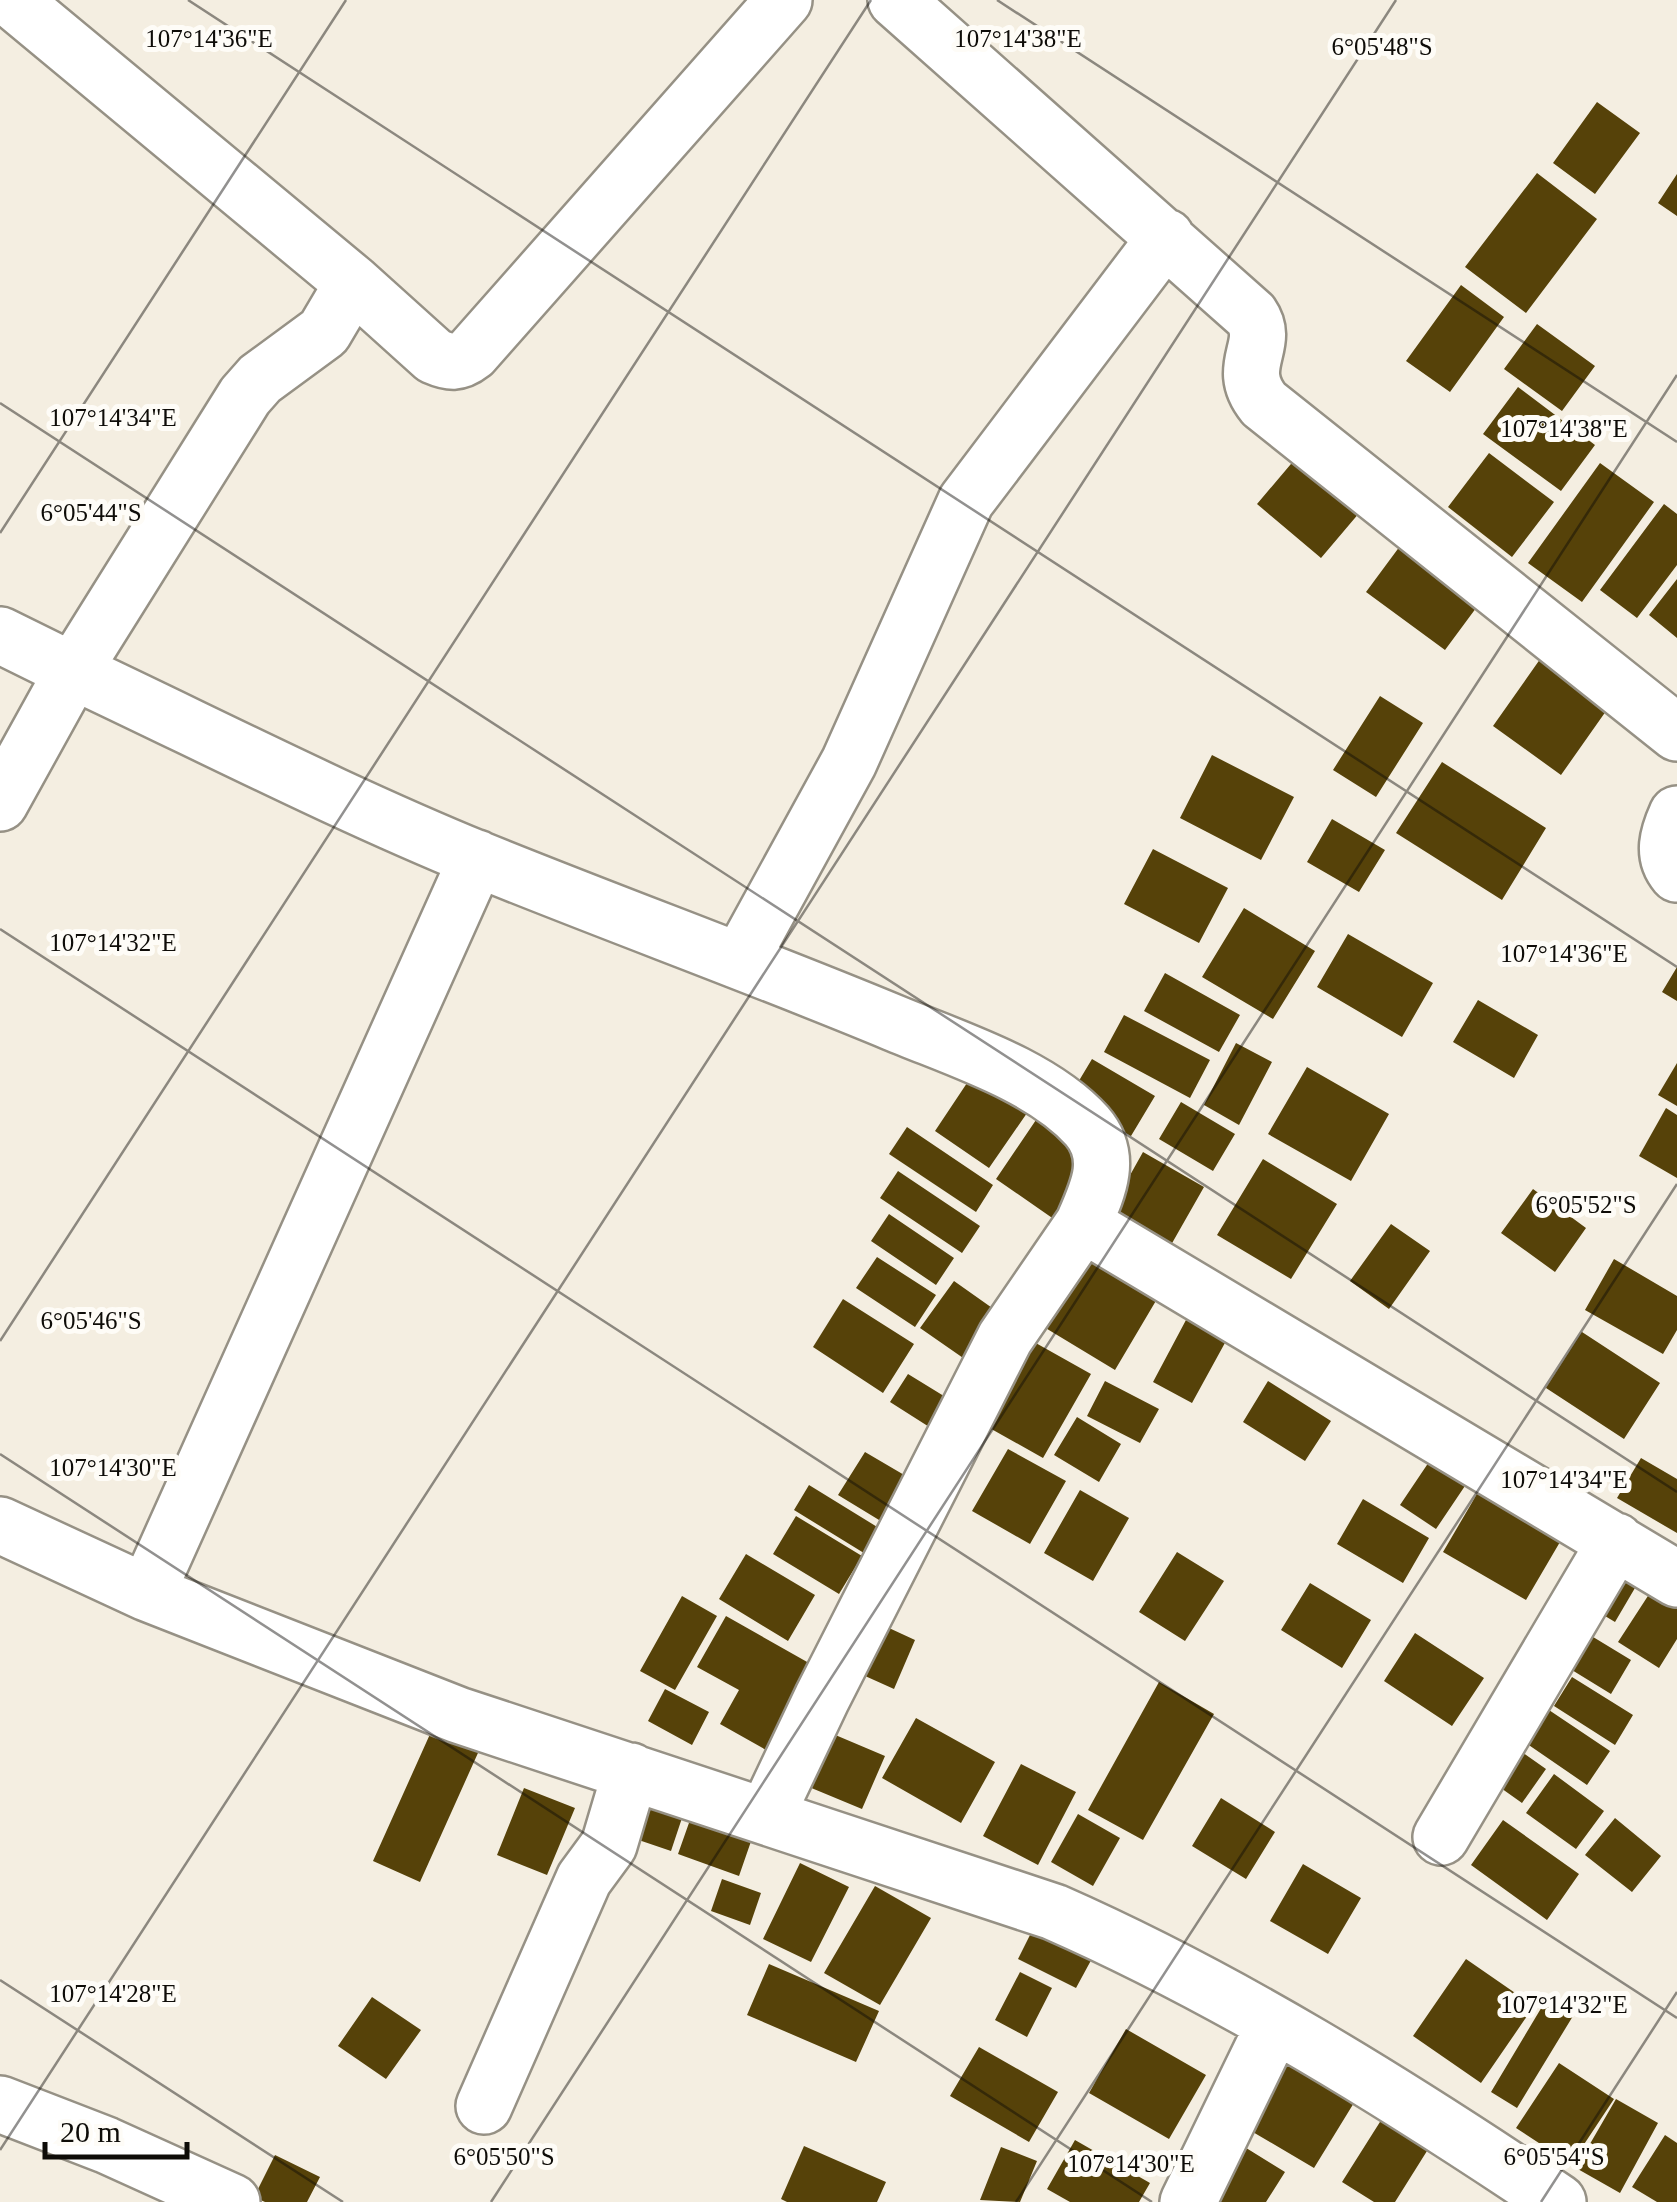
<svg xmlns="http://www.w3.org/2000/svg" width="1677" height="2202" font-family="Georgia,serif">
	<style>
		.building { fill: #564209 }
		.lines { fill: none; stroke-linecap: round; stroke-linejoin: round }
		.street-casing { stroke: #969185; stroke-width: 60 }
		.street { stroke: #fff; stroke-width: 55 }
		.ticks { fill: none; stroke: #0e0c08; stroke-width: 2.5; stroke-opacity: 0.45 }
		.ticks-label { font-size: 25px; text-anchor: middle; fill: #0e0c08; stroke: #fefcf7; stroke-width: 10; stroke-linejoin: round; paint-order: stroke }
	</style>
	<rect width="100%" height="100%" fill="#f4eee1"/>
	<path class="building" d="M1597 102 1640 133 1595 194 1553 163Z
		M1537 173 1597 219 1526 313 1465 267Z
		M1677 174V216L1658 203Z
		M1461 285 1504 317 1450 392 1406 361Z
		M1537 324 1595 366 1562 411 1504 369Z
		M1518 387 1595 445 1561 491 1483 434Z
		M1489 453 1554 502 1512 557 1448 507Z
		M1296 458 1360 512 1321 558 1257 504Z
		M1600 463 1654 502 1582 602 1528 563Z
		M1664 504 1677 514V565L1637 618 1600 590Z
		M1403 542 1482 600 1445 650 1366 592Z
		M1677 579V638L1649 615Z
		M1543 655 1611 704 1561 775 1493 726Z
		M1380 696 1423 723 1376 797 1333 770Z
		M1212 755 1294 797 1261 860 1180 818Z
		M1442 762 1546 828 1502 900 1396 833Z
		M1332 819 1385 850 1359 892 1307 862Z
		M1153 849 1228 888 1199 943 1124 904Z
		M1244 908 1315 951 1273 1019 1202 977Z
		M1348 934 1433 983 1402 1037 1317 987Z
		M1677 967V1001L1662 992Z
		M1165 973 1240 1015 1219 1052 1144 1011Z
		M1478 1000 1538 1035 1514 1078 1453 1042Z
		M1124 1015 1210 1060 1190 1098 1104 1052Z
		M1236 1043 1272 1062 1239 1125 1204 1105Z
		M1092 1059 1155 1096 1131 1136 1068 1099Z
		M981 1062 1036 1100 989 1168 935 1131Z
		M1677 1063V1106L1658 1095Z
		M1307 1067 1389 1114 1351 1181 1268 1134Z
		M1181 1102 1235 1134 1213 1171 1159 1139Z
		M1666 1108 1677 1115V1178L1639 1156Z
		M1038 1117 1100 1160 1058 1222 996 1179Z
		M907 1127 993 1185 976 1212 889 1154Z
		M1143 1152 1204 1187 1167 1252 1106 1218Z
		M1263 1159 1337 1204 1291 1279 1217 1235Z
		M898 1171 980 1226 962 1253 880 1198Z
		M1533 1189 1586 1228 1555 1272 1501 1233Z
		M889 1214 954 1258 936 1285 871 1241Z
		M1391 1224 1430 1251 1389 1309 1350 1281Z
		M1071 1248 1157 1299 1115 1370 1029 1318Z
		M877 1257 936 1295 915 1327 856 1288Z
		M1614 1259 1677 1296V1330L1663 1354 1585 1310Z
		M954 1281 1012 1322 979 1369 920 1328Z
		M843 1299 914 1344 883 1393 813 1347Z
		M1186 1320 1226 1341 1192 1403 1153 1382Z
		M1582 1332 1660 1383 1624 1439 1546 1388Z
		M1034 1342 1091 1374 1043 1458 986 1426Z
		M908 1374 952 1401 934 1430 890 1402Z
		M1105 1381 1159 1409 1140 1443 1087 1416Z
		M1268 1381 1331 1421 1305 1461 1243 1422Z
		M1077 1417 1121 1444 1099 1482 1054 1455Z
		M1008 1449 1066 1481 1030 1544 972 1511Z
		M1437 1450 1473 1474 1436 1529 1400 1505Z
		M865 1452 911 1479 884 1523 838 1495Z
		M1641 1458 1677 1479V1533L1617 1498Z
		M1484 1482 1567 1530 1526 1600 1443 1552Z
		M809 1485 887 1533 872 1558 794 1510Z
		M1080 1490 1129 1518 1093 1581 1044 1553Z
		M1363 1499 1429 1538 1403 1583 1337 1544Z
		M796 1516 862 1556 839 1594 773 1554Z
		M1177 1552 1224 1581 1185 1641 1139 1612Z
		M746 1554 815 1595 788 1641 719 1599Z
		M1611 1558 1642 1576 1615 1622 1585 1604Z
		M1657 1582 1677 1595V1639L1659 1668 1618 1642Z
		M1310 1583 1371 1620 1342 1668 1281 1630Z
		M682 1596 717 1616 675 1690 640 1671Z
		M726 1616 816 1667 766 1750 720 1724 739 1690 697 1667Z
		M876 1622 915 1640 894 1689 854 1671Z
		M1575 1626 1631 1660 1611 1694 1554 1659Z
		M1415 1633 1484 1678 1452 1726 1384 1681Z
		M1572 1677 1633 1715 1615 1745 1554 1706Z
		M1159 1682 1214 1714 1143 1840 1088 1810Z
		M665 1689 709 1712 692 1745 648 1721Z
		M1540 1704 1610 1751 1587 1785 1517 1737Z
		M916 1718 995 1762 961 1823 882 1778Z
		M435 1723 482 1744 420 1882 373 1861Z
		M833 1734 885 1756 862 1809 809 1787Z
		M1515 1747 1546 1769 1522 1803 1491 1781Z
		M1021 1764 1076 1792 1038 1865 983 1836Z
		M1554 1774 1604 1811 1576 1849 1526 1813Z
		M524 1788 575 1808 547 1875 497 1855Z
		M635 1792 685 1809 671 1851 621 1834Z
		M1221 1798 1275 1832 1246 1879 1192 1846Z
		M696 1803 757 1824 739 1876 678 1854Z
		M1078 1814 1120 1838 1093 1886 1051 1862Z
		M1615 1818 1661 1856 1632 1892 1585 1855Z
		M1503 1820 1579 1874 1547 1920 1471 1865Z
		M800 1863 849 1887 811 1962 763 1939Z
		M1303 1864 1361 1898 1328 1954 1270 1921Z
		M722 1879 761 1893 750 1925 711 1911Z
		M875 1886 931 1918 880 2005 824 1973Z
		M1036 1923 1095 1953 1076 1988 1018 1959Z
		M1466 1959 1534 2006 1481 2083 1413 2036Z
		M769 1964 879 2011 856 2062 747 2015Z
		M1020 1972 1052 1988 1027 2037 995 2020Z
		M372 1997 421 2030 386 2079 338 2046Z
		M1546 2000 1573 2016 1517 2108 1491 2092Z
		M1126 2029 1206 2075 1169 2139 1089 2093Z
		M979 2047 1058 2092 1029 2142 950 2096Z
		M1293 2052 1360 2093 1314 2168 1246 2128Z
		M1559 2063 1614 2099 1571 2164 1516 2128Z
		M1616 2099 1658 2123 1620 2193 1576 2168Z
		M1385 2114 1432 2143 1395 2202H1374L1342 2182Z
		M1222 2133 1285 2172 1266 2202H1199Z
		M1665 2135 1677 2143V2202H1657L1632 2187Z
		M1075 2140 1150 2183 1139 2202H1070L1047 2189Z
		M804 2146 886 2182 877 2202H787L781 2199Z
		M1001 2147 1037 2161 1020 2202 980 2200Z
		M275 2155 320 2177 307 2202H265L254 2197Z"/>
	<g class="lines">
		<g class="street-casing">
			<path id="street" d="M12 0 353 283 324 332 260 379 245 396 73 671C207 734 341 803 478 859 616 915 757 966 894 1023 956 1049 1041 1075 1087 1126 1114 1157 1098 1190 1083 1224L1677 1579
				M896 0 1251 315C1272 345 1233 366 1264 404L1677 733
				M353 283 434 356C450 363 458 364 472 353L784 0
				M0 635 73 671 0 803
				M1677 814C1668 834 1661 855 1677 874
				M741 959 849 762 966 501 1166 237
				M0 1525 147 1593 458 1715 1054 1912C1231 1990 1397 2094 1558 2202
				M147 1593 477 858
				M766 1816 822 1698 1005 1338 1083 1224
				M1441 1837 1616 1541
				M0 2104 106 2145 232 2202
				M484 2106 584 1879 609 1845 631 1771
				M1188 2202 1274 2025"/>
		</g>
		<use href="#street" class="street"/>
	</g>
	<path class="ticks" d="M188 0 1677 967M997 0 1677 442M0 403 1677 1492M0 533 346 0M0 929 1677 2018M0 1341 871 0M0 1454 1152 2202M0 1980 343 2202M0 2150 1396 0M491 2202 1677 375M1016 2202 1677 1184M1541 2202 1677 1992"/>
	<g class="ticks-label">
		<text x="209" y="47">107°14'36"E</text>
		<text x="1018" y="47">107°14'38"E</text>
		<text x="1382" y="55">6°05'48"S</text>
		<text x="113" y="426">107°14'34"E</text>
		<text x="1564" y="437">107°14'38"E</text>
		<text x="91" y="521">6°05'44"S</text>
		<text x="113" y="951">107°14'32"E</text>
		<text x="1564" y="962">107°14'36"E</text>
		<text x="1586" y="1213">6°05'52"S</text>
		<text x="91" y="1329">6°05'46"S</text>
		<text x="113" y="1476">107°14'30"E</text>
		<text x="1564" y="1488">107°14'34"E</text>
		<text x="113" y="2002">107°14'28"E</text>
		<text x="1564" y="2013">107°14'32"E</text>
		<text x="504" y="2165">6°05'50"S</text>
		<text x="1554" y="2165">6°05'54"S</text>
		<text x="1131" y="2172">107°14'30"E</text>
	</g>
	<path d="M45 2142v15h142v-15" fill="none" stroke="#0e0c08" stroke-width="5"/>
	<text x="60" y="2142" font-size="30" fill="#0e0c08" stroke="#fefcf7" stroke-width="8" paint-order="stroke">20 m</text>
</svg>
